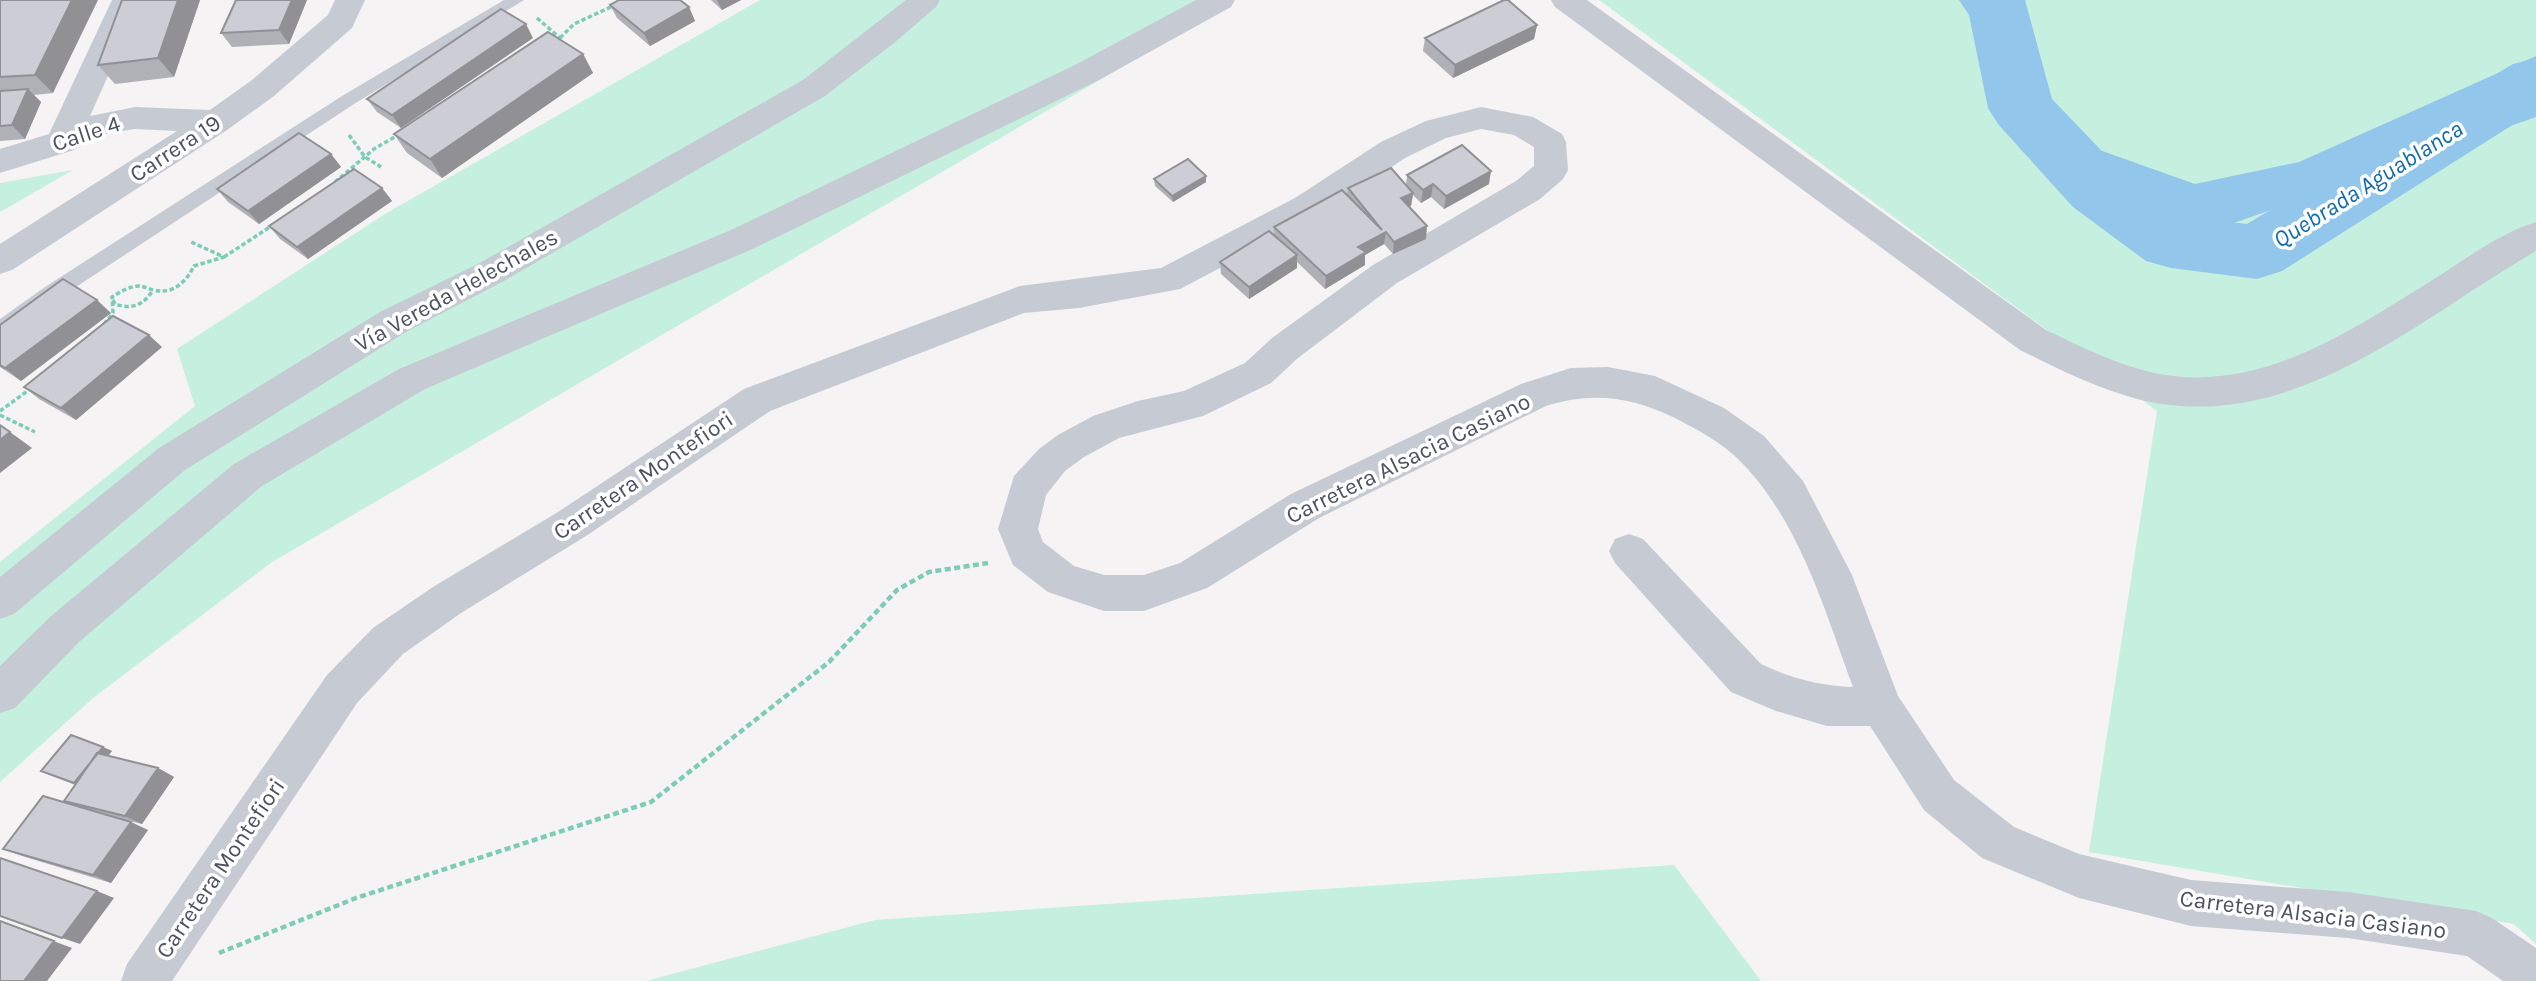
<svg xmlns="http://www.w3.org/2000/svg" width="2536" height="981" font-family="Karla,sans-serif">
	<style>
		.green { fill: #c5efde }
		.water { fill: #93c6eb }
		.lines { fill: none; stroke-linecap: round; stroke-linejoin: round }
		.river { fill: #93c6eb; fill-rule: evenodd }
		.path-far1 { stroke: #7dcdb6; stroke-width: 3.5; stroke-dasharray: 4.5 2.5; stroke-linecap: butt }
		.path { stroke: #7dcdb6; stroke-width: 4.5; stroke-dasharray: 6 3.5; stroke-linecap: butt }
		.lane { fill: #c5cad3; fill-rule: evenodd }
		.street { fill: #c5cad3; fill-rule: evenodd }
		.wall { fill: #b0b1b7 }
		.shaded-wall { fill: #909095 }
		.building { fill: #cdced5; stroke: #909095; stroke-width: 2 }
		.labels { text-anchor: middle; stroke-width: 7; stroke-linejoin: round; paint-order: stroke }
		.street-label { font-size: 23px; fill: #4b5260; stroke: #fff }
		.water-label { font-size: 24px; font-style: italic; fill: #116cad; stroke: #fff }
	</style>
	<rect width="100%" height="100%" fill="#f5f3f3"/>
	<path class="green" d="M760 0H1225L1196 24 272 562 93 698 0 782V562L195 406 177 349 385 214Z
		M1599 0H2536V944L2514 924 2089 852 2157 411Z
		M73 170 0 212V183Z
		M1674 865 1761 981H646L875 920Z"/>
	<path class="water" d="M1973 0H2008L2014 4 2060 136 2195 184 2299 162 2536 56V117L2214 230 2102 225 2020 149Z"/>
	<g class="lines">
		<path class="river" d="M1959 0H2025L2052 99 2121 171 2187 217 2247 224 2513 64 2536 58V110L2282 271 2257 279 2171 268 2146 261 2073 207 1998 124 1988 108 1969 15Z"/>
		<path class="path-far1" d="M537 18 560 38 556 41
			M560 38 574 24 626 0
			M349 135 365 157 381 167
			M335 182 374 149 398 135
			M224 257 273 225
			M113 300 115 304C132 310 144 305 153 290
			M104 324 113 313 112 297C120 292 128 287 138 286 144 286 148 289 154 290 173 295 186 282 194 266L224 257 189 241
			M0 411 33 387
			M0 415 35 432"/>
		<path class="path" d="M219 953 356 898 651 802 829 662 897 590 929 572 988 563"/>
		<path class="lane" d="M504 0H524L354 104 0 337V319L42 289 342 96Z"/>
		<path class="street" d="M112 0H142L90 116 135 107 210 110 252 80 328 15 335 0H365L352 28 274 96 227 130 12 270 0 274V244L177 131 135 129 109 133 74 150 0 173V149L49 134Z
			M906 0H940L936 7 894 43 825 96 502 282 406 332 185 470 14 614 0 619V577L159 448 380 312 478 264 803 80Z
			M1196 0H1235L1231 7 1097 81 755 248 425 389 262 486 79 642 15 708 0 713V666L51 616 234 464 399 369 731 230 1075 65Z
			M1551 0H1587L2046 330C2081 347 2116 364 2154 373 2259 395 2350 331 2434 279 2466 259 2500 233 2536 222V251C2425 315 2308 421 2170 405 2118 399 2067 373 2020 350L1555 7Z
			M1481 107 1533 117 1562 134 1566 142 1568 170 1563 179 1540 199 1397 283 1298 358 1271 383 1203 416 1119 438 1084 457 1065 471 1046 495 1038 529 1043 542 1074 566 1104 575H1144L1180 563 1291 494 1521 384 1571 368 1608 367 1655 376 1724 408 1764 436 1803 481 1852 575 1898 696 1954 780 2014 827 2079 854 2191 880 2348 892 2476 911 2492 918 2536 948V981H2503L2467 956 2348 938 2191 926 2079 898 1982 858 1924 810 1870 726H1827L1776 711 1731 692 1615 563 1609 551 1615 539 1629 534 1643 539 1761 664C1790 678 1820 686 1853 687 1824 609 1799 519 1738 459 1721 442 1696 429 1675 418 1633 397 1592 391 1546 406L1319 518 1207 588 1144 611H1104L1048 592 1013 565 998 529 1014 476 1039 449 1058 435 1093 416 1138 401 1184 391 1245 363 1272 338 1373 265 1516 181 1534 166V147L1514 135 1481 129 1446 138 1405 158 1319 216 1180 289 1079 308 1024 313 770 411 586 536 461 613 403 654 357 703 172 981H121L127 964 327 675 373 628 433 587 558 512 744 389 1020 286 1161 268 1295 198 1381 142 1426 121Z"/>
	</g>
	<path class="wall" d="M0 0 53 93 34 95 41 102 25 139 0 141Z
		M122 0H200L174 77 115 84 98 65Z
		M307 0 289 44 232 47 221 33Z
		M711 0H741L722 10Z
		M610 5 689 7 695 21 650 46 617 18Z
		M1537 25 1534 39 1453 78 1423 51 1425 38Z
		M533 38 401 128 377 112 367 99Z
		M583 54 593 73 442 178 407 153 394 134Z
		M331 154 341 167 259 224 228 202 217 189Z
		M1407 175 1489 184 1444 209 1431 197 1421 203 1413 195 1411 206H1409L1426 239 1393 254 1384 244 1365 255V265L1325 289 1297 262V268L1249 299 1221 274 1220 262 1274 235V227L1347 195 1348 188 1406 185Z
		M1206 176V182L1173 202 1155 186 1154 179Z
		M382 188 392 201 308 259 280 239 269 226Z
		M111 313 21 381 0 367V325Z
		M162 347 76 420 39 399 24 387Z
		M103 747 112 751 108 756 158 768 174 777 142 824 112 817 148 830 111 883 22 856 3 849 74 805 64 801 75 785 41 771Z"/>
	<path class="shaded-wall" d="M72 0H98L53 93 35 75Z
		M178 0H200L174 77 158 58Z
		M292 0H307L289 44 279 30Z
		M717 0H741L722 10Z
		M689 7 695 21 650 46 644 33Z
		M526 24 533 38 401 128 392 115Z
		M1537 25 1534 39 1453 78 1455 65Z
		M583 54 593 73 442 178 430 159Z
		M28 89 41 102 25 139 12 125Z
		M331 154 341 167 259 224 248 211Z
		M1491 171 1489 184 1444 209 1446 196Z
		M1206 176V182L1173 202 1172 196Z
		M1433 184 1431 197 1421 203 1423 190Z
		M382 188 392 201 308 259 297 247Z
		M1413 193 1411 206 1400 211 1401 198Z
		M1427 226 1426 239 1393 254 1394 242Z
		M1386 232 1384 244 1365 255V265L1325 289 1326 276 1358 247Z
		M1297 255V268L1249 299V287Z
		M97 300 111 313 21 381 5 368Z
		M149 335 162 347 76 420 61 408Z
		M10 432 32 448 0 473V440Z
		M103 747 112 751 83 788 74 783Z
		M158 768 174 777 142 824 125 816Z
		M131 822 148 830 111 883 93 875Z
		M97 891 114 898 80 944 62 938Z
		M0 921 72 948 47 981H24Z"/>
	<path class="building" d="M0 0H72L35 75 0 77Z
		M122 0H178L158 58 98 65Z
		M236 0H292L279 30 221 33Z
		M619 0H680L689 7 644 33 610 5Z
		M1504 0H1508L1537 25 1455 65 1425 38Z
		M501 9 526 24 392 115 367 99Z
		M548 32 583 54 430 159 394 134Z
		M28 89 12 125 0 126V91Z
		M299 133 331 154 248 211 217 189Z
		M1462 145 1491 171 1446 196 1433 184 1423 190 1407 175Z
		M1188 159 1206 176 1172 196 1154 179Z
		M1391 168 1413 193 1401 198 1427 226 1394 242 1386 232 1358 247 1366 252 1326 276 1274 227 1342 190 1382 230 1348 188Z
		M354 169 382 188 297 247 269 226Z
		M1269 231 1297 255 1249 287 1220 262Z
		M63 279 97 300 5 368 0 365V325Z
		M113 316 149 335 61 408 24 387Z
		M0 425 10 432 0 440Z
		M71 735 103 747 74 783 41 771Z
		M97 753 158 768 125 816 64 801Z
		M43 796 131 822 93 875 3 849Z
		M0 858 97 891 62 938 0 916Z
		M0 921 54 941 24 981H0Z"/>
	<g class="labels">
		<g class="street-label">
			<text transform="translate(86 133) rotate(-18)" y="8">Calle 4</text>
			<text transform="translate(175 148) rotate(-33)" y="8">Carrera 19</text>
			<text transform="translate(456 290) rotate(-29)" y="8">Vía Vereda Helechales</text>
			<text transform="translate(1408 458) rotate(-26)" y="8">Carretera Alsacia Casiano</text>
			<text transform="translate(643 475) rotate(-34)" y="8">Carretera Montefiori</text>
			<text transform="translate(220 868) rotate(-56)" y="8">Carretera Montefiori</text>
			<text transform="translate(2313 914) rotate(7)" y="8">Carretera Alsacia Casiano</text>
		</g>
		<g class="water-label">
			<text transform="translate(2368 184) rotate(-32)" y="8">Quebrada Aguablanca</text>
		</g>
	</g>
</svg>
